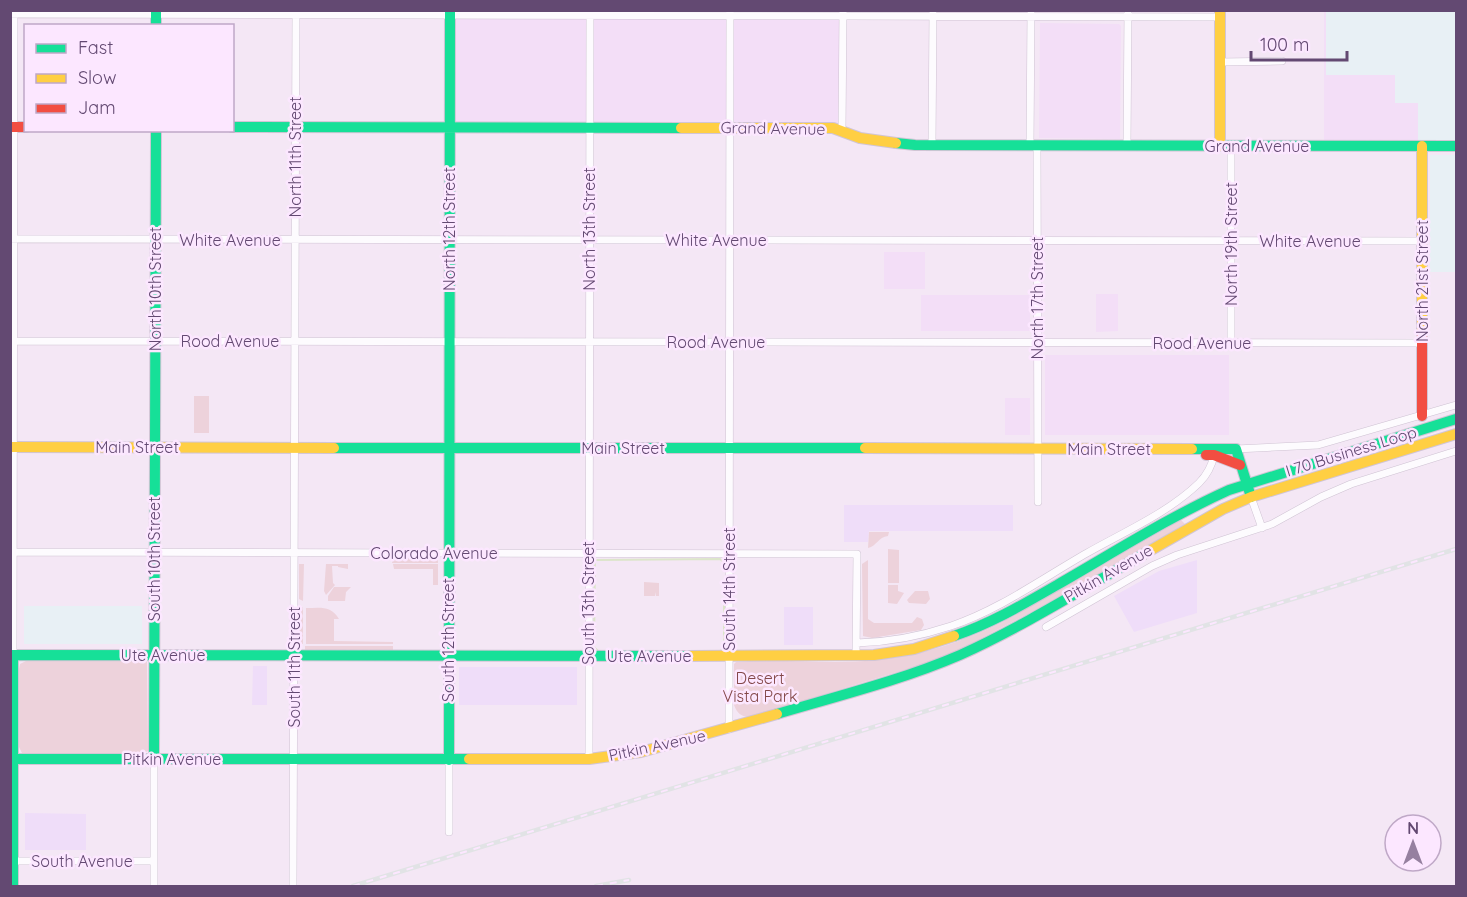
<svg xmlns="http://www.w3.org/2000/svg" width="1467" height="897" font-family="Quicksand,sans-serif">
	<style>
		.residential { fill: #f3def7 }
		.commercial { fill: #efddf9 }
		.education { fill: #e8f0f5 }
		.green { fill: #edd2db }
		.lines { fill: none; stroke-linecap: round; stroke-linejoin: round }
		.stream { stroke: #dce5ca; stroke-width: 2 }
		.street-casing { stroke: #cfc3d3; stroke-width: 8 }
		.fast-casing { stroke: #d1c5d5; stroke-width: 12 }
		.slow-casing { stroke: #d1c5d5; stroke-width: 12 }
		.jam-casing { stroke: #d1c5d5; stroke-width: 12 }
		.street { stroke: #fdfbfe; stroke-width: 7 }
		.fast { stroke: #16e098; stroke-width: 10 }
		.slow { stroke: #ffcf43; stroke-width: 10 }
		.jam { stroke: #f24e42; stroke-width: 10 }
		.rail-casing { stroke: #e1e3e5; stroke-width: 4.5 }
		.rail { stroke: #fce7ff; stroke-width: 2; stroke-dasharray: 7; stroke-linecap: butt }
		.labels { text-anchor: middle; stroke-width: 5; stroke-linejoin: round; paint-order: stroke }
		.street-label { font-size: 16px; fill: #634972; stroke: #fce7ff }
		.park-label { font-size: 16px; fill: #834748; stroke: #fce7ff }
	</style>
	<rect width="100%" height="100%" fill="#f4e7f5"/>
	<path class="residential" d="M450 11H843L842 131 449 127Z
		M1324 11H1456V141H1324Z
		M1040 23 1119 24 1121 26 1120 139 1039 138Z
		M884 252H925V289H884Z
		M1096 294H1118V331L1096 332Z
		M921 295H1030V331H921Z
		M1045 355H1229V435H1045Z
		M1005 398H1030V435H1005Z"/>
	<path class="commercial" d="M844 505H1013V531H869L868 542H844Z
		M1197 560V613L1134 632 1114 596 1159 571Z
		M784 607H813V645H784Z
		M253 666H267V705H252Z
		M459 667H577V705H459Z
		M25 813 86 814V850H25Z"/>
	<path class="education" d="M1326 11H1456V140H1418V103H1395V75H1326Z
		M1430 155H1456V272H1430Z
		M24 606H142V644H24Z"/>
	<path class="green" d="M194 396H209V433H194Z
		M1181 520 1185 524 1041 607 957 651 920 665 750 717C741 717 737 713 734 705V664L736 662C782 658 829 665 875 660 920 656 963 642 1003 622Z
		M869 532H889L888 536C878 537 877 546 868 548Z
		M888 549 899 550V583H888Z
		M393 558H438V563H392Z
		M868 560V619L874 623H912L917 617 922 619 924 625 921 630 872 638 863 636 862 564Z
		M299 564H304L303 601 299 599Z
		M326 564H348V569L338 567V566H332L333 583 335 585 326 595 324 591Z
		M393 564H438V585H433V569H394Z
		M644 582 659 583V596H656L655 592V596H644Z
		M888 585H898V591L904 593 897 604 888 603Z
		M334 587H351L346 592 345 601H328V596Z
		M915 591H928L930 599 926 604 909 603 907 600Z
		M303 607V644H299V609Z
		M306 608C320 608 331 605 339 619H334V641L393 642V644H306Z
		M305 646H393V650H305Z
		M26 661H147L148 751 144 753H22L19 747V669L20 664Z"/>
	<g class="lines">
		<path class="stream" d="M598 651 594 647 595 560 720 559 724 562 725 565
			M721 651 724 646V601"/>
		<g class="street-casing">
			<path id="street" d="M10 14 1220 17
				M1220 62 1282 61
				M842 131 843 10
				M932 145 933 10
				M1030 146 1031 10
				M1037 146 1038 502
				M1127 146 1128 10
				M1231 146V343
				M10 239 1422 241
				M10 341 1422 343
				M1236 449 1318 445 1456 405
				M1251 497 1262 528
				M10 552 857 554 856 656
				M1046 627 1152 566 1177 555 1272 524 1321 497 1351 484 1456 451
				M857 643C888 642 921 636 951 626 999 610 1043 578 1087 553 1124 532 1168 513 1199 483 1206 476 1212 465 1214 455
				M13 655 14 10
				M729 729 730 13
				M154 759V886
				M589 759 590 10
				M449 832V760
				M10 861H154
				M293 886 296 10"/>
		</g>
		<g class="fast-casing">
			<path id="fast" d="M156 10V26
				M232 127 681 128
				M896 143 915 145 1456 146
				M334 448H865
				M1192 449H1236L1251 497
				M954 636C990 624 1024 604 1057 585 1113 553 1169 517 1229 490L1456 419
				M10 655 687 656
				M13 655V886
				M777 714C838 696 902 680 960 655 1024 626 1084 588 1144 554
				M10 759H469
				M154 759 156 130
				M449 760 450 10"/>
		</g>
		<g class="slow-casing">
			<path id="slow" d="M1220 10V146
				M681 128H833L860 138 896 143
				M1422 146V335
				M10 447 334 448
				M865 448 1192 449
				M1144 554 1223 509 1251 497 1456 434
				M687 656 874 655 914 649 954 636
				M469 759H589L641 752 777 714"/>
		</g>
		<g class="jam-casing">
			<path id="jam" d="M10 127H26
				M1422 335V416
				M1206 455H1214L1240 465"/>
		</g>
		<use href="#street" class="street"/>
		<use href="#fast" class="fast"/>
		<use href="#slow" class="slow"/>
		<use href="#jam" class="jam"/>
		<g class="rail-casing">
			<path id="rail" d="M353 886 1456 549
				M596 886 629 880"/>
		</g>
		<use href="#rail" class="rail"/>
	</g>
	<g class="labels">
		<g class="street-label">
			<text transform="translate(773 128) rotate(1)" y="6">Grand Avenue</text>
			<text x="1257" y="152">Grand Avenue</text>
			<text transform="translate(295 157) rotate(-90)" y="6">North 11th Street</text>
			<text transform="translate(449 229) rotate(-90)" y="6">North 12th Street</text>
			<text transform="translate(589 229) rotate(-90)" y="6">North 13th Street</text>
			<text x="230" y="246">White Avenue</text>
			<text x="716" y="246">White Avenue</text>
			<text x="1310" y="247">White Avenue</text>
			<text transform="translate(1231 244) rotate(-90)" y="6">North 19th Street</text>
			<text transform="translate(1422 281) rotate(-90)" y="6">North 21st Street</text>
			<text transform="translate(155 289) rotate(-90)" y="6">North 10th Street</text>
			<text transform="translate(1037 298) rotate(-90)" y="6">North 17th Street</text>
			<text x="230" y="347">Rood Avenue</text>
			<text x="716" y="348">Rood Avenue</text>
			<text x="1202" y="349">Rood Avenue</text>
			<text x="137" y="453">Main Street</text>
			<text x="623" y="454">Main Street</text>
			<text x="1109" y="455">Main Street</text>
			<text transform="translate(1351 451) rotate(-17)" y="6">I 70 Business Loop</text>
			<text x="434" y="559">Colorado Avenue</text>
			<text transform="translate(154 559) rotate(-90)" y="6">South 10th Street</text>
			<text transform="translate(1108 573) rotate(-30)" y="6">Pitkin Avenue</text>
			<text transform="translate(729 589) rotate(-90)" y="6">South 14th Street</text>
			<text transform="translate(588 603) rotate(-90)" y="6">South 13th Street</text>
			<text transform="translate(448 640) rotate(-90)" y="6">South 12th Street</text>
			<text x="163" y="661">Ute Avenue</text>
			<text x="649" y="662">Ute Avenue</text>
			<text transform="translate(294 667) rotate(-90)" y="6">South 11th Street</text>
			<text transform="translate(657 745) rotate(-12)" y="6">Pitkin Avenue</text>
			<text x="172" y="765">Pitkin Avenue</text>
			<text x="82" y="867">South Avenue</text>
		</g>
		<g class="park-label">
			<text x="760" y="684">Desert<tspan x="760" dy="18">Vista Park</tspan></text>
		</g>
	</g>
	<rect width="1467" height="897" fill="none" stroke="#634972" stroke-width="24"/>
	<rect x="24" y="24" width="210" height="108" fill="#fce7ff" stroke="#bfa8c7" stroke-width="1.5"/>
	<rect x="36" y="44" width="30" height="9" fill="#16e098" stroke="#bfa8c7" stroke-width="1.5"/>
	<text x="78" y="54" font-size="18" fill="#634972">Fast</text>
	<rect x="36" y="74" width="30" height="9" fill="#ffcf43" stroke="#bfa8c7" stroke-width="1.5"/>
	<text x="78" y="84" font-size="18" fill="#634972">Slow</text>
	<rect x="36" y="104" width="30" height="9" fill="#f24e42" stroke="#bfa8c7" stroke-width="1.5"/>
	<text x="78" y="114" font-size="18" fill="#634972">Jam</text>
	<g transform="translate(1413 843)"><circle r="28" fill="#fce7ff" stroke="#bfa8c7" stroke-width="1.5"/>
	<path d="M0-4.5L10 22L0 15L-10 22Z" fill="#9680a0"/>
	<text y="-9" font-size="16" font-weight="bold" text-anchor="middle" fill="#634972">N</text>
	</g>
	<path d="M1251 51v9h96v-9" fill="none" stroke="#634972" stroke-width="3"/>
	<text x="1260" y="51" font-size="18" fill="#634972" stroke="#fce7ff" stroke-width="4.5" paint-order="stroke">100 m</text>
</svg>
